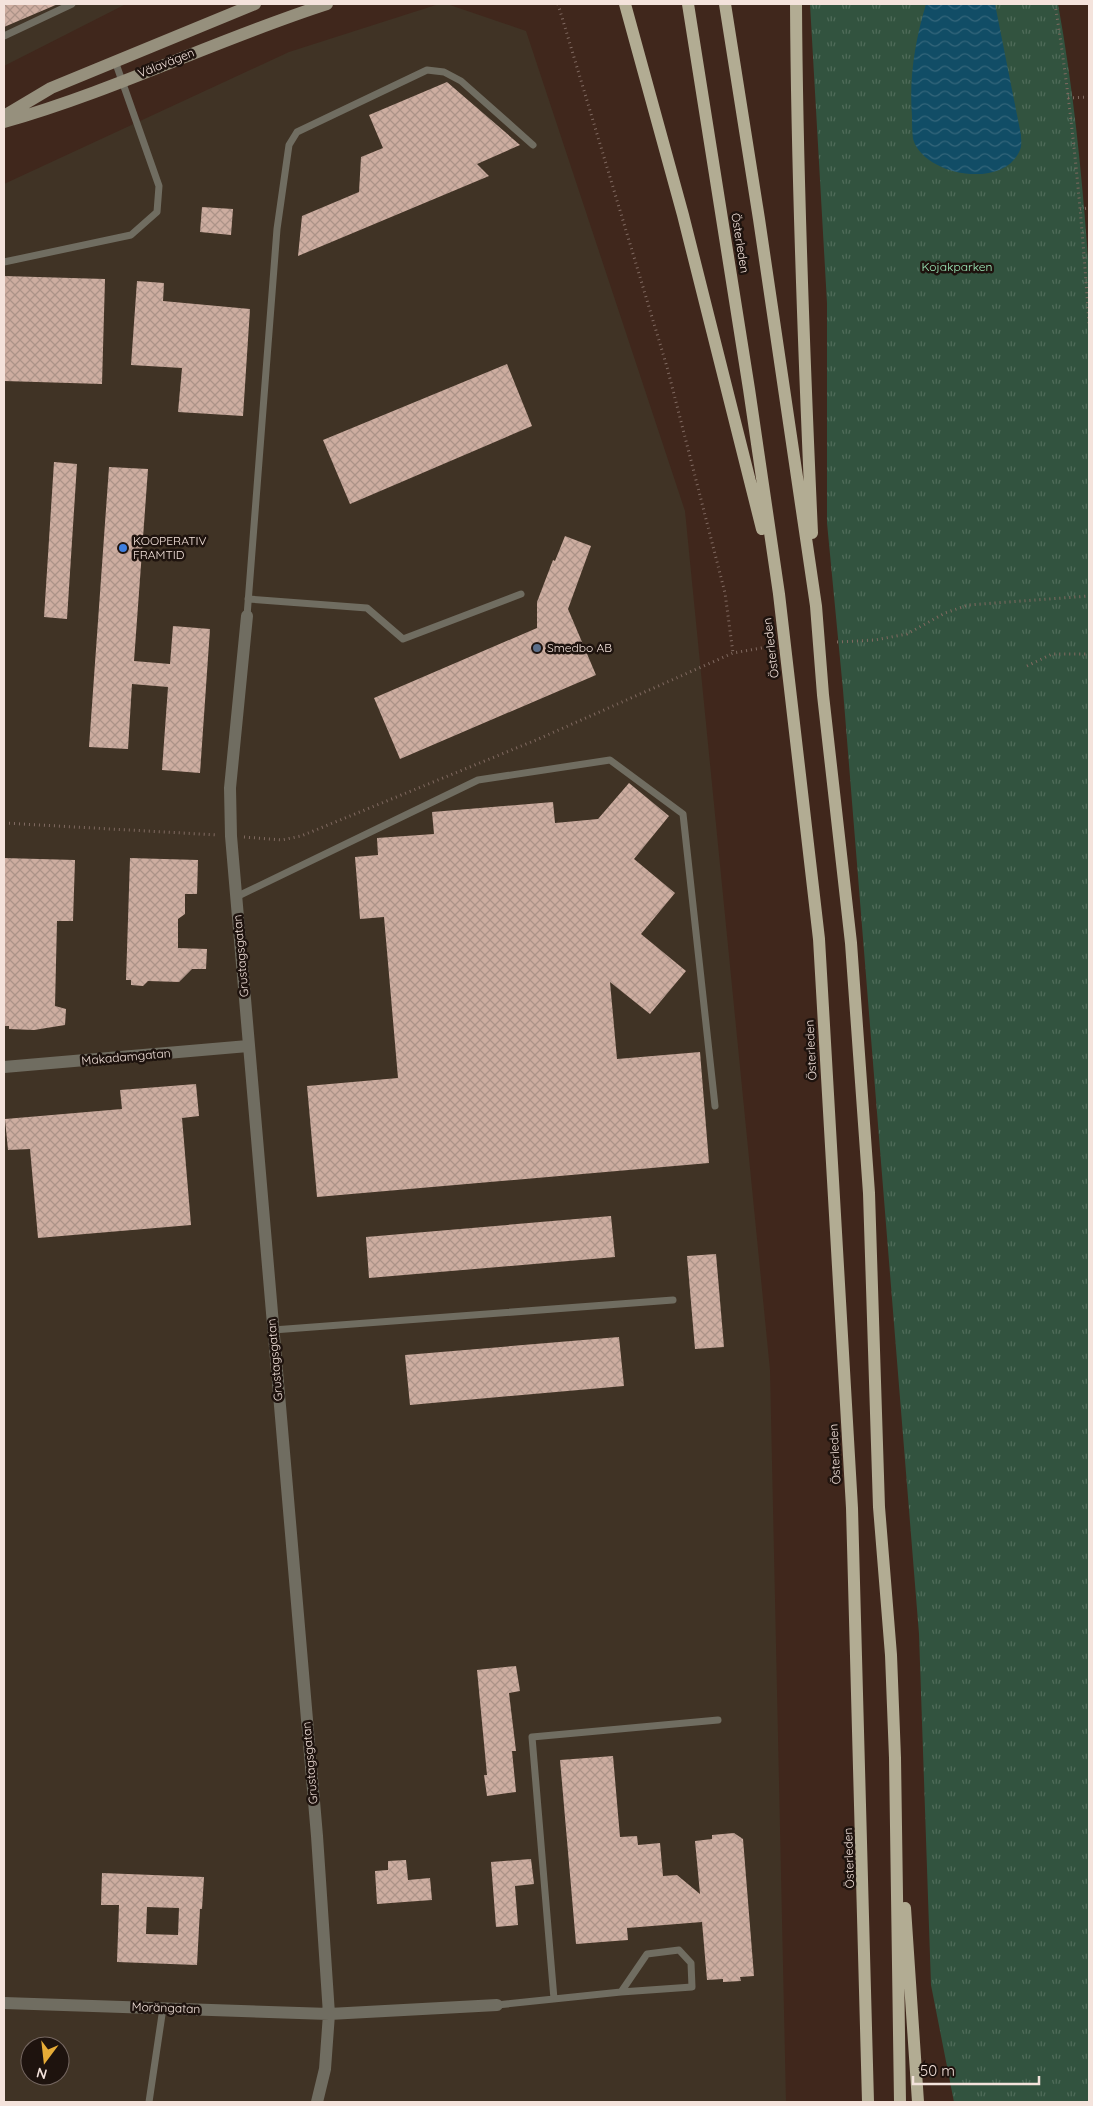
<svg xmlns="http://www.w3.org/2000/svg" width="1093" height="2106" font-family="Quicksand,sans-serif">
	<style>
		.industrial { fill: #403325; fill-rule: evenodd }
		.park { fill: url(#park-tufts) }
		.water { fill: url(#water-waves) }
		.building { fill: url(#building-cross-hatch); fill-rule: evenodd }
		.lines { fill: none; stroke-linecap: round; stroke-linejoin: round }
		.path { stroke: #806a61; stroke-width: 3; stroke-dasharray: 1 4; stroke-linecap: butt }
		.lane { stroke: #706d61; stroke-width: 7 }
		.street { stroke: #706d61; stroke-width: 12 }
		.secondary { stroke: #96907d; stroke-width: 12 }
		.primary { stroke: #b2ac93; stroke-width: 12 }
		.shop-dot { fill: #3f7fe0; stroke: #1e130e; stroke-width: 2 }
		.service-dot { fill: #5c6f8a; stroke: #1e130e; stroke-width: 2 }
		.labels { text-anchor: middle; stroke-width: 5; stroke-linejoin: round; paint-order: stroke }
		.street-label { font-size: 12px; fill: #f4e3dc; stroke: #1e130e }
		.park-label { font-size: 12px; fill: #9deaba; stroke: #1e130e }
		.poi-label { font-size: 12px; fill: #f4e3dc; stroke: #1e130e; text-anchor: start }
	</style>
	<defs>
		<pattern id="park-tufts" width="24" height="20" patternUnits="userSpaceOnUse" patternTransform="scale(1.25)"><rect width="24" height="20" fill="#32533f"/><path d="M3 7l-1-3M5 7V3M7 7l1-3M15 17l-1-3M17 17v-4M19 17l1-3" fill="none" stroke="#506c5a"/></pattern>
		<pattern id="water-waves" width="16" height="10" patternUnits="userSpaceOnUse" patternTransform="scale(1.25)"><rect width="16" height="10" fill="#114d66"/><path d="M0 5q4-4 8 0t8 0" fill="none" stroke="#34667b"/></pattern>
		<pattern id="building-cross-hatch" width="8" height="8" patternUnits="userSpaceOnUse" patternTransform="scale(1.25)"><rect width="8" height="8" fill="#cdada0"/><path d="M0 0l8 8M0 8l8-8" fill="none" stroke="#ac9388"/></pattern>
	</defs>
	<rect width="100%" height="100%" fill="#40271c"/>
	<path class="industrial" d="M4 4H126L4 66Z
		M439 4H447L526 31 685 511 770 1370 786 2102H4V184L289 52ZM30 2046H60V2076H30Z"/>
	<path class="park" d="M810 4H1058C1074 92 1083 183 1089 273V2102H954L931 1985 919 1634 843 690 827 523V303Z"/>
	<path class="water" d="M926 4H995L1021 135C1021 139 1022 146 1020 150 1004 190 924 176 913 139 912 132 912 123 912 116 909 77 915 41 926 4Z"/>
	<path class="building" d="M4 4H58L4 27Z
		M447 82 520 145 477 164 489 176 298 256 302 216 359 192 361 157 383 148 369 115Z
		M202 207 233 209 231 235 200 232Z
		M4 276 105 279 102 384 4 381Z
		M137 281 164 283 163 301 250 309 243 416 178 412 182 368 131 365Z
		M507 364 532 426 350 504 323 440Z
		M54 462 77 464 67 619 44 617Z
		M109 467 148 469 134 661 170 664 173 626 210 629 200 773 162 770 168 687 132 684 128 749 89 747Z
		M565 536 591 546 568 609 596 675 400 759 374 698 537 628V602L553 560 555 561Z
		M629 783 669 816 634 859 675 893 641 934 686 971 650 1014 610 982 617 1059 700 1052 709 1163 317 1197 307 1086 398 1078 384 917 360 919 355 857 378 855 377 838 434 834 432 812 553 802 555 823 598 819Z
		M4 858 75 860 73 921H57L55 1006 66 1009 65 1025 34 1030 9 1029V1026H4Z
		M130 858 198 860 197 894H185V914L178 919V948L207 949 206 969H192L179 982 148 981 143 986 131 985V980H126Z
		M196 1084 199 1116 182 1118 191 1225 38 1238 30 1149 8 1150 5 1119 122 1109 120 1090Z
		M611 1216 615 1257 369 1278 366 1237Z
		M716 1254 724 1347 695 1349 687 1256Z
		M619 1337 624 1386 410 1405 405 1355Z
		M516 1666 520 1691 509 1693 516 1751H512L516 1792 487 1796 484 1775H487L477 1670Z
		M613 1756 620 1837 637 1836 638 1845 660 1843 663 1876 677 1875 700 1894 695 1841 712 1839V1835L734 1833 743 1839 754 1976 740 1977 741 1981 723 1982V1979L707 1980 702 1922 627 1928 628 1940 576 1944 560 1760Z
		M531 1859 534 1884 515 1886 518 1925 496 1927 491 1862Z
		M406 1860 408 1880 430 1878 432 1900 377 1904 375 1871 388 1870V1861Z
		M102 1873 204 1877 202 1909H200L197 1965 117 1962 119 1905H101ZM147 1907 179 1908 178 1935 146 1934Z"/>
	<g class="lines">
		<path class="path" d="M558 4 667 367 725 593 733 653
			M1055 4C1072 110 1082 218 1089 325
			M1068 98 1089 97
			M1080 209 1089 208
			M837 642 875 640 907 634 945 613 968 605 1089 596
			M1027 666 1052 654H1089
			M4 823 218 835
			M244 837 282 840 301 836 536 740 733 653 767 647"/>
		<path class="lane" d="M4 36 72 4
			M4 262 131 235 157 212 159 186 115 61
			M248 599 367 608 403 639 521 594
			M247 616 277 229 289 145 297 132 427 70 444 72 461 81 533 145
			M236 897 478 780 610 760 683 814 715 1106
			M273 1330 673 1300
			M554 1999 532 1737 718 1720
			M497 2005 621 1992 647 1954 679 1950 691 1963 692 1987 621 1992
			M149 2102 163 2008"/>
		<path class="street" d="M247 616 230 788 231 836 317 1836 329 2014 325 2069 317 2102
			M4 1067 248 1046
			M4 2003 329 2014 497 2005"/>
		<path class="secondary" d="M4 116 51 88 255 4
			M4 122C114 91 218 39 327 4"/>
		<path class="primary" d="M625 4 683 215 762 529
			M688 4 749 389 779 594 819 939 852 1508 868 2102
			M725 4 759 219 816 606 823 695 851 943 869 1193 879 1507 891 1655 895 1758 900 2102
			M796 4C797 180 804 357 812 533
			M905 1908 918 2102"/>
	</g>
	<circle class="shop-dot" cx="123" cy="548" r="5"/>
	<circle class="service-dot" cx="537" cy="648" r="5"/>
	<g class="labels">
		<g class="street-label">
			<text transform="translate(166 63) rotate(-22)" y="4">Välavägen</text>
			<text transform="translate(740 243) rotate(81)" y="4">Österleden</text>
			<text transform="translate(771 648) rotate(-97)" y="4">Österleden</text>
			<text transform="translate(241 956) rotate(-95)" y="4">Grustagsgatan</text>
			<text transform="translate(811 1050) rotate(-93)" y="4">Österleden</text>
			<text transform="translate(126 1057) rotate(-5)" y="4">Makadamgatan</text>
			<text transform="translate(275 1360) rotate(-95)" y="4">Grustagsgatan</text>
			<text transform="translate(835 1454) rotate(-93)" y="4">Österleden</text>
			<text transform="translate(310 1763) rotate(-95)" y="4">Grustagsgatan</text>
			<text transform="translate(849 1858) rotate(-92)" y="4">Österleden</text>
			<text transform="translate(166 2008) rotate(2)" y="4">Morängatan</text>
		</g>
		<g class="park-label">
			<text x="957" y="271">Kojakparken</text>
		</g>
		<g class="poi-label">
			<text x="133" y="545">KOOPERATIV<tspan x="133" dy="14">FRAMTID</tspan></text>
			<text x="547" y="652">Smedbo AB</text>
		</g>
	</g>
	<rect width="1093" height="2106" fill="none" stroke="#f4e3dc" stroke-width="10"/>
	<g transform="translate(45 2061) rotate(195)"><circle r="24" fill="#1e130e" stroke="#746660"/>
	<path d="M0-4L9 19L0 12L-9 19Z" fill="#e7ac37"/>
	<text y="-8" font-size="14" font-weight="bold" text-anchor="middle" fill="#f4e3dc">N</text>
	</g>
	<path d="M913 2076v8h126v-8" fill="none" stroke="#f4e3dc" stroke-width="2.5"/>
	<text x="920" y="2076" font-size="15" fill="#f4e3dc" stroke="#1e130e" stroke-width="4" paint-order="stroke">50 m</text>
</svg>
